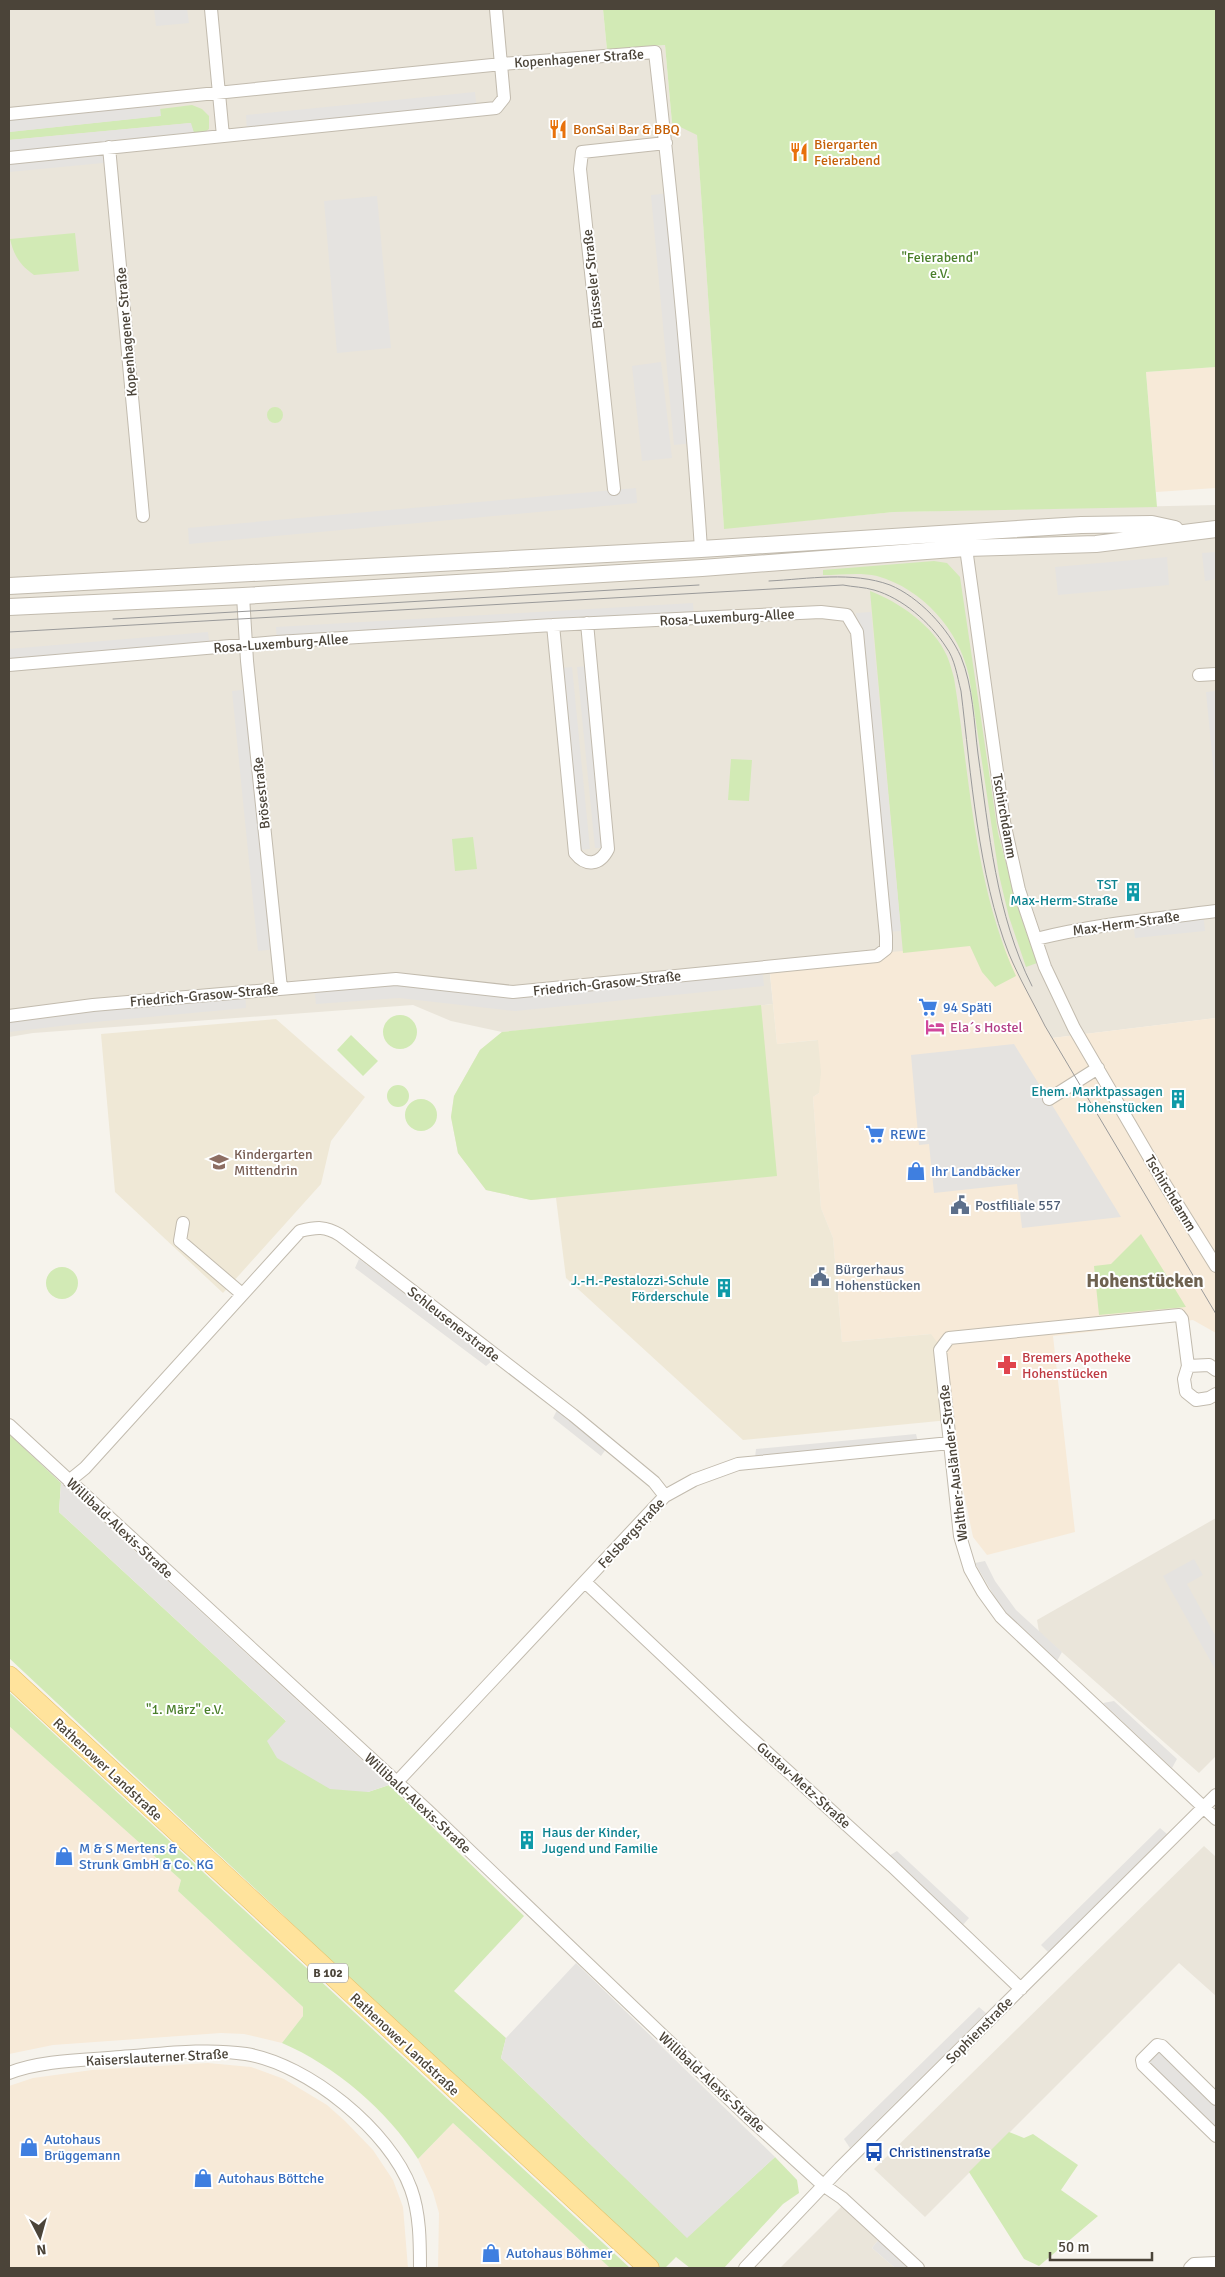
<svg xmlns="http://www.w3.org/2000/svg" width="1225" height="2277" font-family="Signika,sans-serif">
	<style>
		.residential { fill: #eae5da }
		.commercial { fill: #f7ead8 }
		.education { fill: #efe8d6 }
		.green { fill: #d2eab5 }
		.parking { fill: #e5e3e0 }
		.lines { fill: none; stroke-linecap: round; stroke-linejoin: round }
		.minor-casing { stroke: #c2bbae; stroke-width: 14 }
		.tertiary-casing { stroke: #c2bbae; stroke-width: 18 }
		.primary-casing { stroke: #e6c16a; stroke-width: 21 }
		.minor { stroke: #fff; stroke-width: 12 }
		.tertiary { stroke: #fff; stroke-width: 16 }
		.primary { stroke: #ffe39c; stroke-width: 20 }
		.tram { stroke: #9a9a9a; stroke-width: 1 }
		.labels { text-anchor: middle; stroke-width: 4; stroke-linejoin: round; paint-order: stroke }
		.shield { fill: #fff; stroke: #817c74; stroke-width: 1 }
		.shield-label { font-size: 12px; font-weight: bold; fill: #4b4439 }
		.street-label { font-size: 14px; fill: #4b4439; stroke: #fff }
		.food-label { font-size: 14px; fill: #c56008; stroke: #fff; text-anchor: start }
		.park-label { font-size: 14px; fill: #4a7f2a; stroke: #fff }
		.culture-label { font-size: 14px; fill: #0d838f; stroke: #fff; text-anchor: end }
		.shop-label { font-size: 14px; fill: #366cbe; stroke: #fff; text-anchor: start }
		.hotel-label { font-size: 14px; fill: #b23c85; stroke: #fff; text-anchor: start }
		.education-label { font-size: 14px; fill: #785e54; stroke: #fff; text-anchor: start }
		.service-label { font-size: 14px; fill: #4e5e75; stroke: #fff; text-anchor: start }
		.health-label { font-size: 14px; fill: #be3a42; stroke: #fff; text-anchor: start }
		.transit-label { font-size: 14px; fill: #164399; stroke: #fff; text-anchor: start }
		.district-label { font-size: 19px; font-weight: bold; fill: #6e6250; stroke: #fff }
	</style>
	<rect width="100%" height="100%" fill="#f6f3ec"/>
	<path class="residential" d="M9 9H603L607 50 665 45 672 123 697 134 724 528 894 512 1216 505V1018L1052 1038 769 964 773 1004 502 1032 451 1021 413 1005 33 1033 9 1037Z
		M1216 1518V1756L1199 1773 1039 1632 1037 1620Z
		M1204 1846 1216 1857V1996L1179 1963 925 2217 874 2169Z
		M842 2206 879 2239 872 2248 895 2268H780Z"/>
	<path class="commercial" d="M1216 367V488L1156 492 1146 372Z
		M1002 942 1052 1038 1216 1018V1333L1193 1320 1053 1336 1075 1532 987 1555 973 1537 931 1334 842 1342 833 1238 821 1208 813 1097 819 1093 817 1040 777 1044 769 963Z
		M9 1726 181 1880 178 1891 303 2007V2016L282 2043 244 2034 221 2033 53 2045 9 2054Z
		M208 2063 251 2067 284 2079 327 2105 345 2121 373 2150 393 2180 403 2207 408 2268H9V2086L33 2078 92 2070Z
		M453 2123 610 2268H438L439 2213 433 2192 418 2159Z"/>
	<path class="education" d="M773 1004 777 1044 818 1040 821 1072 819 1093 813 1097 821 1208 833 1238 842 1342 931 1334 940 1346 949 1420 743 1440 566 1278 556 1198 531 1200 486 1190 458 1153 451 1117 454 1096 480 1050 502 1032Z
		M276 1019 365 1097 331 1141 321 1184 223 1293 115 1192 101 1034Z"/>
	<path class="green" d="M603 9H1216V367L1146 372 1157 507 894 512 724 529 697 135 672 123 665 45 607 50Z
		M192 105 202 109 209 116V129L205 132 194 133 190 123 9 140V132L160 116V109Z
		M75 233 79 271 34 275C20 265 14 256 10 239Z
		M267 415a8 8 0 1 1 16 0a8 8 0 1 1-16 0Z
		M934 561 947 563 960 577 998 833 1018 908 1037 963 1026 967 1009 917 999 875 969 676C959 630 923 589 877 576 860 572 840 575 823 575V570Z
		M870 591C899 602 934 626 947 656 950 663 952 671 954 678 970 778 974 884 1016 976L995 987 982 972 970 946 903 953Z
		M731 759 752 760 749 801 728 800Z
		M473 837 477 869 455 871 452 839Z
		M761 1005 777 1176 531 1200 486 1190 458 1153 451 1117 454 1096 480 1050 502 1032Z
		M383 1032a17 17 0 1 1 34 0a17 17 0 1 1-34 0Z
		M351 1035 378 1061 363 1076 337 1050Z
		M387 1096a11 11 0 1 1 22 0a11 11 0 1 1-22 0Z
		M405 1115a16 16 0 1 1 32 0a16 16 0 1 1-32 0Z
		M1141 1234 1186 1307 1099 1315 1094 1266 1111 1264Z
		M46 1283a16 16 0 1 1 32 0a16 16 0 1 1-32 0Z
		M9 1434 61 1483 59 1512 286 1721 368 1792 389 1785 524 1916 454 1991 506 2038 501 2058 687 2237 775 2157 797 2180 799 2193 783 2204 724 2268H690L676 2257 665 2268H659L468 2094 278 1910 9 1658Z
		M9 1692 630 2268H610L453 2123 418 2159C388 2111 334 2065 282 2043L303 2016V2007L178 1891 181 1880 9 1726Z
		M1009 2132 1024 2138 1033 2134 1078 2165 1061 2190 1098 2216 1039 2266 1024 2259 969 2172Z"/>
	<path class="parking" d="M154 9H187L189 23 156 26Z
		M475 92 477 110 247 133 246 115Z
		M159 99 161 116 9 132V114Z
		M191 123 194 133 111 140 113 162 9 172V140Z
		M670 193 694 443 674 445 651 195Z
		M377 196 391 348 337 353 324 201Z
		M661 362 672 458 642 461 632 366Z
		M636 488 637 503 189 544 188 528Z
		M1216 552V579L1205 581 1202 553Z
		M1167 557 1169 585 1058 595 1055 567Z
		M693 603 694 618 277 642 276 627Z
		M871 612 901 931 886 932 856 613Z
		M208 632 210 648 9 665V649Z
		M586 666 604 848H595L577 667Z
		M572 667 590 849 580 850 562 668Z
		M250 689 277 949 258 951 232 691Z
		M1216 691V795L1206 692Z
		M1203 912 1205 931 1135 938 1133 920Z
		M762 968 764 986 515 1011 399 998 316 1004 314 987 396 979 513 992Z
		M245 991 246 1008 94 1022 9 1032V1016Z
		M1014 1044 1057 1113 1121 1217 1022 1228 1017 1184 934 1193 929 1144 919 1145 911 1055Z
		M359 1259 493 1360 486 1366 355 1268Z
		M557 1410 606 1449 601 1456 553 1418Z
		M916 1434 918 1442 755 1458 756 1449Z
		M61 1483 365 1763 389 1785 368 1792 330 1789 277 1758 267 1741 286 1721 59 1512Z
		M1194 1559 1203 1575 1187 1584 1216 1637V1671L1163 1576Z
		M985 1561 995 1581 1016 1610 1062 1652 1057 1661 1009 1617 997 1601 975 1563Z
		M1114 1701 1177 1759 1172 1768 1103 1703Z
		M1160 1828 1167 1834 1048 1952 1041 1945Z
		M897 1851 969 1918 962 1926 887 1857Z
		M576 1963 775 2157 687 2238 501 2058 506 2038Z
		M979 2007 986 2013 850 2148 844 2139Z
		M1162 2046 1216 2099V2136L1143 2065Z
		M879 2239 911 2268H895L872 2248Z"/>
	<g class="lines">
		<g class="minor-casing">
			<path id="minor" d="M211 9 223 136
				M9 114 502 64 655 52C674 218 690 383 701 549
				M109 147 143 516
				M9 158 496 108 504 98 496 9
				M614 489 580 169 582 152 666 143
				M966 548 1004 822 1019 890 1045 967 1074 1028 1166 1186 1216 1266
				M243 596 247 661 281 988
				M553 625 575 853C586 867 600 865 608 849L587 623
				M9 665 277 642 553 625 821 612 847 615 857 632 886 936V949L877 956 513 992 396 979 93 1005 9 1016
				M1199 675 1216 674
				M1036 939C1096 924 1155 919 1216 911
				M1049 1099 1098 1068
				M183 1223 180 1241 242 1294
				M1188 1366 1209 1365 1216 1370
				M1216 1394 1209 1398 1196 1400 1186 1392 1184 1379 1188 1366 1182 1319 1179 1315 949 1338 940 1350 960 1536 970 1569 983 1592 1001 1617 1216 1819
				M9 1425 427 1810 749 2118 823 2185 842 2198 918 2268
				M69 1481 85 1468 300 1231C317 1227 325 1226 340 1235L573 1415 654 1482 665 1496
				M585 1582 737 1725 892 1866 1021 1989
				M396 1783 665 1496 694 1480 738 1464 950 1443
				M9 2073C41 2060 87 2060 121 2057 162 2054 205 2048 246 2054 308 2064 390 2131 411 2189 420 2214 420 2242 420 2268
				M1216 2099 1162 2046 1157 2045 1142 2060 1143 2065 1216 2136
				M745 2268 840 2168 1216 1795
				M1190 2268 1194 2264 1216 2263"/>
		</g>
		<g class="tertiary-casing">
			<path id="tertiary" d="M9 586 701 549 1081 525 1152 524 1175 529
				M9 607 243 596 702 568 966 548 1096 544 1216 529"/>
		</g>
		<g class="primary-casing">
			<path id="primary" d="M9 1676 649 2268"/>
		</g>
		<use href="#minor" class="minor"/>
		<use href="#tertiary" class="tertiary"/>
		<use href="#primary" class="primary"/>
		<path class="tram" d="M769 581C808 579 852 571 890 585 919 597 948 628 961 657 973 686 974 723 978 754 989 831 996 915 1032 986
			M113 619 699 585
			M9 632 843 585C853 587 864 587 874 590 902 598 930 622 946 647 955 659 957 676 961 691 971 774 978 875 1009 954 1019 978 1033 1002 1045 1026L1216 1314"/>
	</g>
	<defs>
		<g id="restaurant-bare" transform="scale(1.5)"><path d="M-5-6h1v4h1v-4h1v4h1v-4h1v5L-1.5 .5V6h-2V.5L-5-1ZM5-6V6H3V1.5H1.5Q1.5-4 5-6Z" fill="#e8710a" stroke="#fff" stroke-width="2.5" paint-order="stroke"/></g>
		<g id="building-bare" transform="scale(1.5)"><path d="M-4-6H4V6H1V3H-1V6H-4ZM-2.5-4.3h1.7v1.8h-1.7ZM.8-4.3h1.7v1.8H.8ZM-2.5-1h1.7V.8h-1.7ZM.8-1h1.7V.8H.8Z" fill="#0f9aa8" stroke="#fff" stroke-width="2.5" paint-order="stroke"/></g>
		<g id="supermarket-bare" transform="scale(1.5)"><path d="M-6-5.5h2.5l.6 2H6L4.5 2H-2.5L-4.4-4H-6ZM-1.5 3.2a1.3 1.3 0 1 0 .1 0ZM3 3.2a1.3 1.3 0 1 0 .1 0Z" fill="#3f7fe0" stroke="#fff" stroke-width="2.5" paint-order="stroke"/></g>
		<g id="hotel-bare" transform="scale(1.5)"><path d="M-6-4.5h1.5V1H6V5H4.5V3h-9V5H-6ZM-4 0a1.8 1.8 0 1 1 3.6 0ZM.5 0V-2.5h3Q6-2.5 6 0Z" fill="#d1479c" stroke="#fff" stroke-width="2.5" paint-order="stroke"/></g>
		<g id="school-bare" transform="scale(1.5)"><path d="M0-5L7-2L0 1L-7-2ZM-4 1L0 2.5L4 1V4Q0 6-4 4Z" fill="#8d6e63" stroke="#fff" stroke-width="2.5" paint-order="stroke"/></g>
		<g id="shop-bare" transform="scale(1.5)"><path d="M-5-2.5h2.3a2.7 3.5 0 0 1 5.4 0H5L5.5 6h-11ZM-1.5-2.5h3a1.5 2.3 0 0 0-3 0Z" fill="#3f7fe0" stroke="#fff" stroke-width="2.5" paint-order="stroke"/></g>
		<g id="civic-bare" transform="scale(1.5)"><path d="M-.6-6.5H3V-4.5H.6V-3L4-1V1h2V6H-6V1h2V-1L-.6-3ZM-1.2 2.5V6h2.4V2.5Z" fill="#5c6f8a" stroke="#fff" stroke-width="2.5" paint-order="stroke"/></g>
		<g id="pharmacy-bare" transform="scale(1.5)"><path d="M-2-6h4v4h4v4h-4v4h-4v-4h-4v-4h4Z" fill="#e0444e" stroke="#fff" stroke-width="2.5" paint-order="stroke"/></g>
		<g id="bus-bare" transform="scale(1.5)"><path d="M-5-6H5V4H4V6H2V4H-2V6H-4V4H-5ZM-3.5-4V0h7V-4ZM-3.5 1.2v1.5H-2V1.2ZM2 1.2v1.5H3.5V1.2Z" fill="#1a4fb4" stroke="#fff" stroke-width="2.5" paint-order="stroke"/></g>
	</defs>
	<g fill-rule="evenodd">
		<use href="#restaurant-bare" x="558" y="129"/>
		<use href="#restaurant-bare" x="799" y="152"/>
		<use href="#building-bare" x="1133" y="892"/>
		<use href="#supermarket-bare" x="928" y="1007"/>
		<use href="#hotel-bare" x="935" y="1027"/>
		<use href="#building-bare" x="1178" y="1099"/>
		<use href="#supermarket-bare" x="875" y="1134"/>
		<use href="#school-bare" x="219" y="1162"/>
		<use href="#shop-bare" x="916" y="1171"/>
		<use href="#civic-bare" x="960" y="1205"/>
		<use href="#civic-bare" x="820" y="1277"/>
		<use href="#building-bare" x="724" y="1288"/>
		<use href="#pharmacy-bare" x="1007" y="1365"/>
		<use href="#building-bare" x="527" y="1840"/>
		<use href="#shop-bare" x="64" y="1856"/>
		<use href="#shop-bare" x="29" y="2147"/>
		<use href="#bus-bare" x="874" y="2152"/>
		<use href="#shop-bare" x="203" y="2178"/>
		<use href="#shop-bare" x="491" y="2253"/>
	</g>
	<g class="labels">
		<rect class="shield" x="308" y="1963.5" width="40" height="19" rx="4"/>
		<g class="shield-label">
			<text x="328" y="1977">B 102</text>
		</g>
		<g class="street-label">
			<text transform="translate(579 58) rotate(-4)" y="5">Kopenhagener Straße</text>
			<text transform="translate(592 279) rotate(-96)" y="5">Brüsseler Straße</text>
			<text transform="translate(126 332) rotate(-95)" y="5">Kopenhagener Straße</text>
			<text transform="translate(727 617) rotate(-3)" y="5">Rosa-Luxemburg-Allee</text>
			<text transform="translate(281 643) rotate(-4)" y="5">Rosa-Luxemburg-Allee</text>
			<text transform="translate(261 793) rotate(-96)" y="5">Brösestraße</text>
			<text transform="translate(1005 816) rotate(80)" y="5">Tschirchdamm</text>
			<text transform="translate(1126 923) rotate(-8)" y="5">Max-Herm-Straße</text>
			<text transform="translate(607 983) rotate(-6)" y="5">Friedrich-Grasow-Straße</text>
			<text transform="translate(204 995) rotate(-5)" y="5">Friedrich-Grasow-Straße</text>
			<text transform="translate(1171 1193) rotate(59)" y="5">Tschirchdamm</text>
			<text transform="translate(454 1324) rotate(38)" y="5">Schleusenerstraße</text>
			<text transform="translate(953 1463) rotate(-97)" y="5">Walther-Ausländer-Straße</text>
			<text transform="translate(120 1528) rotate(43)" y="5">Willibald-Alexis-Straße</text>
			<text transform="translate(631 1533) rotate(-47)" y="5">Felsbergstraße</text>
			<text transform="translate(108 1769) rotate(43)" y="5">Rathenower Landstraße</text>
			<text transform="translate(804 1785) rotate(42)" y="5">Gustav-Metz-Straße</text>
			<text transform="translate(418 1803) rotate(43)" y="5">Willibald-Alexis-Straße</text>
			<text transform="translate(979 2030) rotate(-45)" y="5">Sophienstraße</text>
			<text transform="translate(405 2044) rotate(43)" y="5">Rathenower Landstraße</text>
			<text transform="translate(157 2057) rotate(-3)" y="5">Kaiserslauterner Straße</text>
			<text transform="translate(712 2082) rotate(43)" y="5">Willibald-Alexis-Straße</text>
		</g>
		<g class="food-label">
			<text x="573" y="134">BonSai Bar &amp; BBQ</text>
			<text x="814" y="149">Biergarten<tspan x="814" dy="16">Feierabend</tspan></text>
		</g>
		<g class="park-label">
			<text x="940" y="262">"Feierabend"<tspan x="940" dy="16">e.V.</tspan></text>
			<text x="185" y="1714">"1. März" e.V.</text>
		</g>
		<g class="culture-label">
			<text x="1118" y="889">TST<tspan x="1118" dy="16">Max-Herm-Straße</tspan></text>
			<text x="1163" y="1096">Ehem. Marktpassagen<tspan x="1163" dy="16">Hohenstücken</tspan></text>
			<text x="709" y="1285">J.-H.-Pestalozzi-Schule<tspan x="709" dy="16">Förderschule</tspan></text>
			<text x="542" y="1837" text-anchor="start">Haus der Kinder,<tspan x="542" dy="16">Jugend und Familie</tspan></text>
		</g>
		<g class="shop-label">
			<text x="943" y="1012">94 Späti</text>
			<text x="890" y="1139">REWE</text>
			<text x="931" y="1176">Ihr Landbäcker</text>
			<text x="79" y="1853">M &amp; S Mertens &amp;<tspan x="79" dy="16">Strunk GmbH &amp; Co. KG</tspan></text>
			<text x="44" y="2144">Autohaus<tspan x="44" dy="16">Brüggemann</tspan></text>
			<text x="218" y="2183">Autohaus Böttche</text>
			<text x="506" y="2258">Autohaus Böhmer</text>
		</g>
		<g class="hotel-label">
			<text x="950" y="1032">Ela´s Hostel</text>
		</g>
		<g class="education-label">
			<text x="234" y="1159">Kindergarten<tspan x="234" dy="16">Mittendrin</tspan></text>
		</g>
		<g class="service-label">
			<text x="975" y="1210">Postfiliale 557</text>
			<text x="835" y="1274">Bürgerhaus<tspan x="835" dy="16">Hohenstücken</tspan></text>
		</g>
		<g class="health-label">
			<text x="1022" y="1362">Bremers Apotheke<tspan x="1022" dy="16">Hohenstücken</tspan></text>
		</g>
		<g class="transit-label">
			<text x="889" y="2157">Christinenstraße</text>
		</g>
		<g class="district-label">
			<text x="1145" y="1287">Hohenstücken</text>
		</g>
	</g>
	<rect width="1225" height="2277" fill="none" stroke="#4b4439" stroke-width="20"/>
	<g transform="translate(40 2237) rotate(174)" stroke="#ffffff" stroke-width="4" paint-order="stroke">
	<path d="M0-4L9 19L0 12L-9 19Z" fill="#4b4439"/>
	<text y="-8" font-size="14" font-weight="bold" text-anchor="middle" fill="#4b4439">N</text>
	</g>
	<path d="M1050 2252v8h102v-8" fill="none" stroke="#4b4439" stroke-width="2.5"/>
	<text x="1058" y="2252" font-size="15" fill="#4b4439" stroke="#ffffff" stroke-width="4" paint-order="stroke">50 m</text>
</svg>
